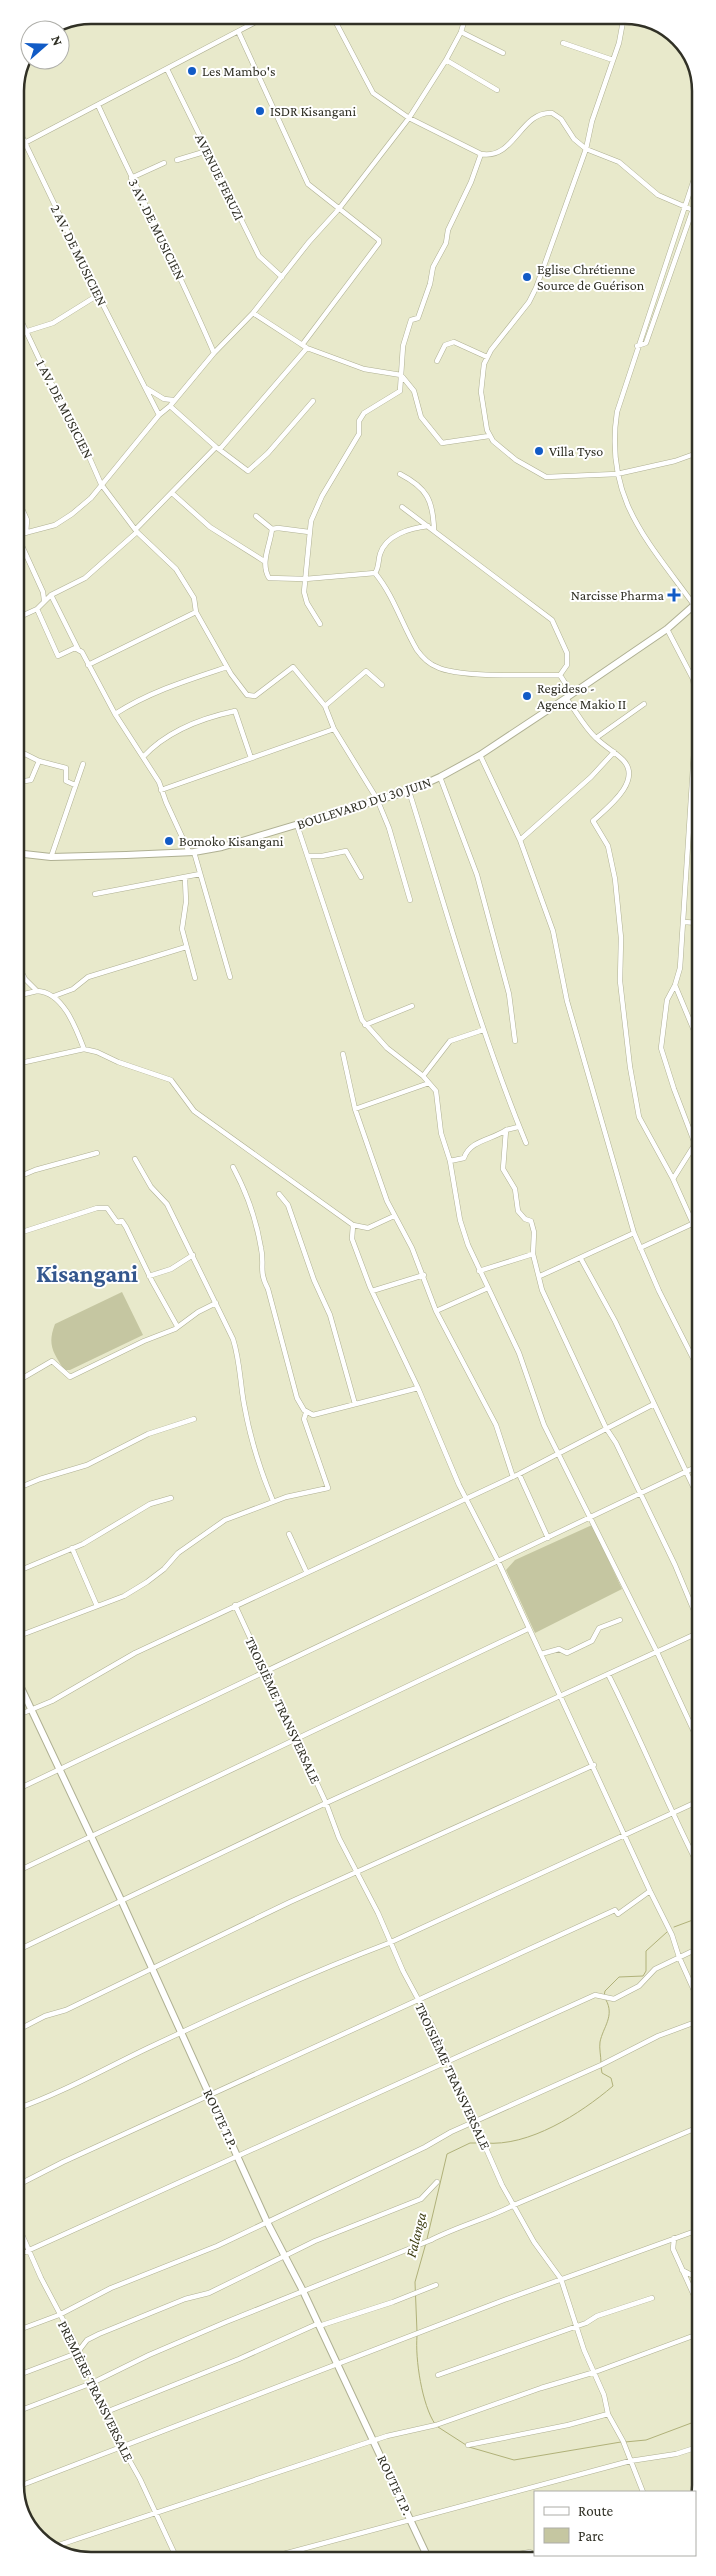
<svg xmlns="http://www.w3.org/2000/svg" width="716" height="2576" font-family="'Crimson Pro',serif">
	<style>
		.green { fill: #c5c6a1 }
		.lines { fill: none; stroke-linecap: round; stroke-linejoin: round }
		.stream { stroke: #b0b179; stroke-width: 1 }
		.street-casing { stroke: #afb093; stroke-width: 5.5 }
		.secondary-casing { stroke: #afb093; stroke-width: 8 }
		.street { stroke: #fff; stroke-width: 4.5 }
		.secondary { stroke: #fff; stroke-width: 6 }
		.poi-dot { fill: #115bc6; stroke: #fff; stroke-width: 2 }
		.labels { text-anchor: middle; stroke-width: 4; stroke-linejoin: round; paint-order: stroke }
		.poi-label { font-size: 14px; fill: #313126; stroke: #fff; text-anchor: start }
		.street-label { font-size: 14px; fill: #313126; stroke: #fff }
		.water-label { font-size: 15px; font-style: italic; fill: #3e3e12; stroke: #fff }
		.town-label { font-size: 24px; font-weight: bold; fill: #34578e; stroke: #fff }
		.rim { fill: none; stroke: #313126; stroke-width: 2.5 }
	</style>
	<rect width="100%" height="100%" fill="#e8e9cb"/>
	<path class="green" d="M122 1292 143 1335 70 1370H64C53 1352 47 1345 55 1324Z
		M592 1525 622 1589 535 1633 506 1570 515 1560Z"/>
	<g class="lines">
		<path class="stream" d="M674 1927 701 1917
			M604 1996 605 1991 619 1977 643 1976 646 1971V1951L667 1932
			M601 2063C601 2056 599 2048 600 2042 603 2027 615 2016 606 2000
			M485 2143C529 2147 580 2114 613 2086L611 2078 602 2073 601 2067
			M427 2239 447 2154 470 2143H481
			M417 2332 415 2282 426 2243
			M417 2336C415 2359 422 2405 435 2424
			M438 2427 466 2445
			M625 2442 646 2440 694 2422 701 2423
			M469 2447 514 2460 621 2442"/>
		<g class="street-casing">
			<path id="street" d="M332 15 373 93 409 118 481 154C515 160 520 111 552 113L561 119 574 139 586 149 619 162 658 195 700 213
				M624 16 619 43 592 121 586 149 536 288 529 302 491 350 484 364 481 392 487 430 493 441 516 460 546 477 617 474 675 461 700 452
				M461 32 503 53
				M239 33 308 184 379 240V243L302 345
				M563 43 613 60
				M446 60 497 90
				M167 69 259 256 282 277
				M98 105C136 188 178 269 214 353
				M15 122 98 295 159 415
				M15 148 269 15
				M177 160 207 151
				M700 161 617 412C604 498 647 540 694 605L700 607
				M131 178 164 163
				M15 308 43 367 87 452 101 484 137 532 176 569 194 598 196 612 231 674 247 695 255 696 293 667 325 706 334 729 377 799 389 828 410 900
				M253 313 307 348 364 369 401 375 414 391 421 417 442 443 489 436
				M15 335 53 323 98 295
				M637 346 646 343 700 189
				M437 361 445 345 454 342 487 357
				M146 388 164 399 173 400
				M170 406 216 447 248 471 268 453 313 401
				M220 449 307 348
				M400 474C427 488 433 500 434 530
				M15 493 27 520 26 533
				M172 493 210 527 264 561
				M402 507 552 620 567 653V665L560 675 572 694
				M256 516 272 529
				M136 529 216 447
				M309 532 278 528 272 529C270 546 260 562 269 578L305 579 375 573C379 568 378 561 380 554 386 535 410 528 428 526
				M375 573C394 596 402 625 417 650 422 657 429 664 437 667 459 678 533 675 560 675
				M51 595 78 649
				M44 600 43 592 17 535 55 525 72 514 91 498 159 415 170 406 214 353 253 313 309 242 338 210 409 118 446 60 461 32 466 15
				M37 609 58 656 75 648 82 652 115 714 159 782 166 802 189 852
				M15 619 37 609 51 595 85 578 137 532
				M320 624 307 603 304 592 311 521 322 496 359 434V421L364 413 400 391 403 346 411 320 418 318 430 284 433 267 446 243 448 230 471 182 481 154
				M667 629 693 679 697 705 680 968 675 985 667 1000 661 1048 674 1089 695 1144 700 1149
				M88 665 196 612
				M566 698C576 711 584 727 596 738 604 746 615 752 623 760 643 781 607 808 593 821L608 846 615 879 621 938 620 981 630 1067 639 1117 673 1179 700 1239
				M325 706 366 671 382 685
				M115 714C149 692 188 680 227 667
				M596 738 644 704
				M15 749 39 761 66 768V781L75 785
				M480 755 520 840 553 931 567 1001 634 1233 659 1291 700 1372
				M143 757C167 731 202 718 235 711L251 758
				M15 777 25 781 31 780 39 761
				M440 777 477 875 509 994 515 1041
				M161 790 334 729
				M409 791C446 909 479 1029 526 1143
				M297 825 362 1020 387 1048 423 1076 436 1091 441 1133 450 1161 460 1220 468 1245 519 1353 544 1425 656 1650 701 1747
				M520 840 591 777 614 752
				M194 852 230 977
				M308 856H322L346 851 361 877
				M51 857 83 764
				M185 878 186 902 182 929 195 978
				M95 894 200 874
				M683 922 700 923
				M16 961 25 979 37 991C63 992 76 1028 84 1049
				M675 985 695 1033 700 1040
				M16 996 37 991
				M54 996 73 989 88 977 186 947
				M365 1025 412 1006
				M343 1054 355 1109 387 1201 412 1248 436 1311 496 1425 513 1477
				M16 1064 84 1049 97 1052 118 1062 171 1080 194 1111 353 1225 368 1228 394 1216
				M423 1076 450 1041 483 1030
				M355 1109 429 1083
				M518 1127 506 1130 503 1169 515 1189 518 1211 525 1219 531 1221 534 1232 533 1254 542 1290 606 1428 616 1443 675 1565 700 1625
				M135 1159 151 1187 167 1204 233 1339C240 1361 240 1382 244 1404 250 1438 260 1470 273 1501
				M450 1161 464 1158C470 1140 492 1140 506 1130
				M233 1167C247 1193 256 1218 261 1248 265 1266 258 1270 268 1289L297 1398 304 1410 313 1415 418 1388
				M16 1178 35 1170 97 1153
				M673 1179 695 1144
				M279 1194 288 1205 314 1280 330 1315 355 1404
				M353 1225 352 1239 370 1287 418 1388 459 1485 498 1561 650 1891 672 1935 679 1957 701 2006
				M16 1234 97 1208H107L117 1222 122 1221 126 1227 152 1281 177 1326
				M640 1248 692 1224
				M581 1259 615 1321 700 1501
				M479 1271 533 1254
				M149 1276 171 1269 193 1255
				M540 1276 634 1233
				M372 1291 424 1275
				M436 1311 488 1288
				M16 1382 52 1361 70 1377 144 1341 175 1329 198 1312 216 1303
				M519 1474 548 1538
				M16 1489 40 1479 87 1465 148 1434 194 1419
				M289 1534 306 1571
				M72 1548 97 1606
				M16 1572 83 1544 150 1504 171 1498
				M235 1605 326 1803 339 1838 378 1913 403 1971 433 2027 502 2185 534 2242 561 2279 584 2350 604 2395 608 2414 623 2441 643 2492
				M16 1637 124 1596 147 1582 164 1569 178 1553 225 1520 286 1497 328 1488 304 1419 306 1413
				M541 1654 559 1649 567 1653 592 1641 599 1628 620 1620
				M608 1674C641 1739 668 1807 701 1871
				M16 1716 52 1701 135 1653 519 1474 654 1404
				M16 1790 700 1465
				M16 1872 528 1629
				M16 1951 326 1803 700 1632
				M16 2031 45 2016 66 2010 290 1902 594 1765
				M16 2109C62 2093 104 2069 148 2048 227 2011 307 1974 389 1943L701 1800
				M16 2186 63 2162 615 1910 618 1914 650 1891
				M16 2221 41 2278 79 2350 122 2447 140 2479 178 2561
				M674 2238 673 2249 701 2311
				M16 2256 595 1995 614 1999 639 1986 655 1969 701 1947
				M682 2270 701 2280
				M319 2326 393 2302 436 2285
				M16 2331 59 2315 111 2288 217 2246 425 2147 451 2132 601 2065 658 2036 701 2020
				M697 2334 695 2328 701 2311
				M438 2375 586 2323 597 2316 652 2298
				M16 2376 77 2353 87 2340 99 2334 185 2299 209 2293 315 2241 421 2199 437 2182
				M16 2412 92 2383 149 2355 226 2322 431 2240C458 2226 487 2219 514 2205L701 2126
				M106 2412 239 2359 317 2324
				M468 2445 568 2425 608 2414
				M17 2487 504 2300 701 2229
				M53 2547 387 2436 436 2425 541 2388 595 2372 701 2333
				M261 2560 630 2461 676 2454 701 2446
				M485 2560 530 2552 538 2558 552 2555"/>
		</g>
		<g class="secondary-casing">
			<path id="secondary" d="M15 853 51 857 126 855 194 852 222 847 409 791 440 777 480 755 566 698 667 629 700 600
				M16 1677 122 1902 267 2222 303 2291 429 2560"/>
		</g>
		<use href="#street" class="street"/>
		<use href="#secondary" class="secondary"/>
	</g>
	<g class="poi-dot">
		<circle cx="192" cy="71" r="5"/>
		<circle cx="260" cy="111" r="5"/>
		<circle cx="527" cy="277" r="5"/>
		<circle cx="539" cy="451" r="5"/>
		<path d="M671.5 587.5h5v5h5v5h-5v5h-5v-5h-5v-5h5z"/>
		<circle cx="527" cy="696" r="5"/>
		<circle cx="169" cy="841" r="5"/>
	</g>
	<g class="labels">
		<g class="poi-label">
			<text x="202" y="76">Les Mambo's</text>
			<text x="270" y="116">ISDR Kisangani</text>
			<text x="537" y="274">Eglise Chrétienne<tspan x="537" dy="16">Source de Guérison</tspan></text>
			<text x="549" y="456">Villa Tyso</text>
			<text x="664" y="600" text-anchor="end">Narcisse Pharma</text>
			<text x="537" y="693">Regideso -<tspan x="537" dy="16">Agence Makio II</tspan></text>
			<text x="179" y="846">Bomoko Kisangani</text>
		</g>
		<g class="street-label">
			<text transform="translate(220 177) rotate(64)" y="5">AVENUE FERUZI</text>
			<text transform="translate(157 229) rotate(64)" y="5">3 AV. DE MUSICIEN</text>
			<text transform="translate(79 255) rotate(64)" y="5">2 AV. DE MUSICIEN</text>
			<text transform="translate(65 409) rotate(63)" y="5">1 AV. DE MUSICIEN</text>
			<text transform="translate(364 803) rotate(-18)" y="5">BOULEVARD DU 30 JUIN</text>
			<text transform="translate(283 1710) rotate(65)" y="5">TROISIÈME TRANSVERSALE</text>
			<text transform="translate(453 2076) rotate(65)" y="5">TROISIÈME TRANSVERSALE</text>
			<text transform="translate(221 2119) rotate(65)" y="5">ROUTE T.P.</text>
			<text transform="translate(96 2391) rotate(64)" y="5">PREMIÈRE TRANSVERSALE</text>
			<text transform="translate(395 2485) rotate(65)" y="5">ROUTE T.P.</text>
		</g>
		<g class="water-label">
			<text transform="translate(416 2235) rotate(-76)" y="5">Falanga</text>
		</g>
		<g class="town-label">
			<text x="87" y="1282">Kisangani</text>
		</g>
	</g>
	<path d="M0 0H716V2576H0ZM91 24H625A67 67 0 0 1 692 91V2485A67 67 0 0 1 625 2552H91A67 67 0 0 1 24 2485V91A67 67 0 0 1 91 24Z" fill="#fff" fill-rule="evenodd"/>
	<path class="rim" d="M91 24H625A67 67 0 0 1 692 91V2485A67 67 0 0 1 625 2552H91A67 67 0 0 1 24 2485V91A67 67 0 0 1 91 24Z"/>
	<rect x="534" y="2491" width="162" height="65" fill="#ffffff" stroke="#adada8"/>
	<rect x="544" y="2507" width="25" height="8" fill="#ffffff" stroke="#adada8"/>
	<text x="578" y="2516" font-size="15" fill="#313126">Route</text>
	<rect x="544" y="2528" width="25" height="15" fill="#c5c6a1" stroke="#adada8"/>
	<text x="578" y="2541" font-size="15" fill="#313126">Parc</text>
	<g transform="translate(45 45) rotate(70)"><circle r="24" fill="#ffffff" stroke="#adada8"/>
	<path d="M0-4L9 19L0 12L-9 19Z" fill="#115bc6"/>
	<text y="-8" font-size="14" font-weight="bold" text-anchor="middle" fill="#313126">N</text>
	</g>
</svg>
